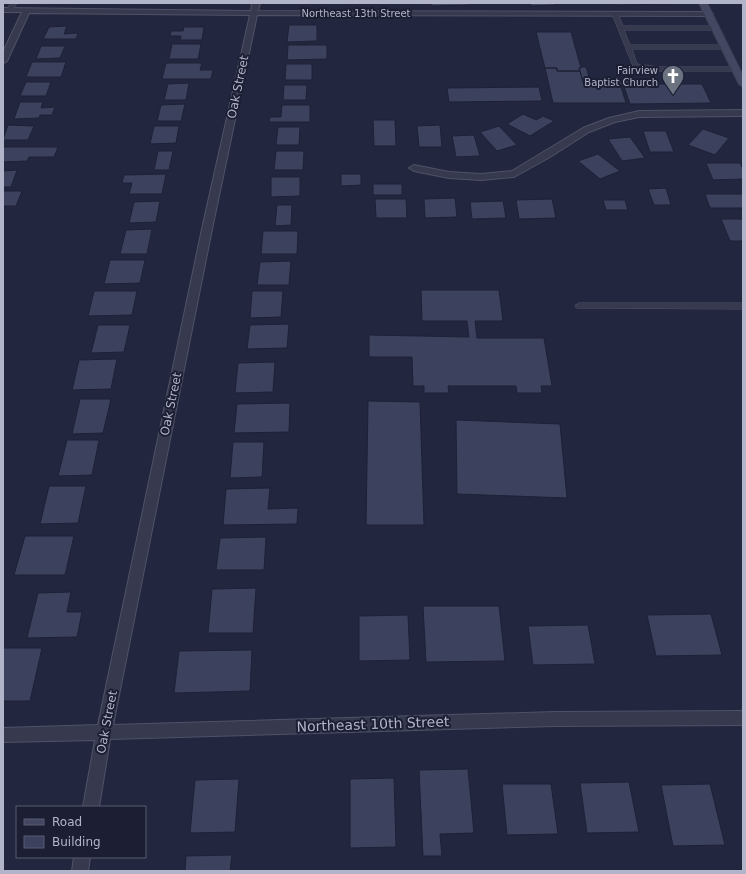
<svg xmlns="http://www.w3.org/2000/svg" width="746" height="874" font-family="'DejaVu Sans',sans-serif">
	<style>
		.building { fill: #3c415d; stroke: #1e2136 }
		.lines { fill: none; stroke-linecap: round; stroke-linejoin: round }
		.lane-casing { stroke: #4f5267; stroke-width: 1 }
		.street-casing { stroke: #4f5267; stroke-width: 2 }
		.secondary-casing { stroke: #3d4055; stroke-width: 2 }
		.lane { fill: #373a4f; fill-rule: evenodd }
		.street { fill: #373a4f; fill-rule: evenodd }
		.secondary { fill: #444762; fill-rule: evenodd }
		.labels { text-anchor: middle; stroke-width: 4; stroke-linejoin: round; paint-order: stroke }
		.far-street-label { font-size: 10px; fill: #b2b5ca; stroke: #1c1f34 }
		.far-poi-label { font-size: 10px; fill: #b2b5ca; stroke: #1c1f34; text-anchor: end }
		.street-label { font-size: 12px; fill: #b2b5ca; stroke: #1c1f34 }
		.near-street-label { font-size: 14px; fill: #b2b5ca; stroke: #1c1f34 }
	</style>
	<rect width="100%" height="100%" fill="#22263f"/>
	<path class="building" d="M431 3H470V5L431 6Z
		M530 3H555V5L531 6Z
		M616 3H672V4L616 5Z
		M289 25H317V41L287 42Z
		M67 26 64 34 78 33 76 39H43L49 27Z
		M184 27H204L202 40H180L181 36H170L171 31H183Z
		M536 32H571L581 68H579L580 71H557V68H545Z
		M172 44H201L198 59H169Z
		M288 45H327V59L287 60Z
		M41 46H65L60 58 36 59Z
		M32 62H66L61 77H26Z
		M166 63H202L200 70H213L211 79H162Z
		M286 64H312V80H285Z
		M581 67H586L590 80H648L649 84 584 85 579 68Z
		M545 68H557V71H580L584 85 620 84 626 103H553Z
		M26 82H51L46 96H20Z
		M189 83 186 100H164L168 84Z
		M623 84H702L711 103 630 104Z
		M284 85H307L306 100H283Z
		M539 87 542 101 449 102 447 88Z
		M20 102H43L41 108 55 107 52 115H40L39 118 14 119Z
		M185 104 181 121H157L161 105Z
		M282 105H310V122H269L270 117H281Z
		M523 114 536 120 543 116 554 121 530 136 507 124Z
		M373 120H395L396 146H374Z
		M8 125 34 126 28 140H3Z
		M440 125 442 147H419L417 126Z
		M154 126H179L176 143 150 144Z
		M499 126 517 145 497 151 480 132Z
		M278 127H300L299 145H276Z
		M703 129 729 138 715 155 688 145Z
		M643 131H666L674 152H650Z
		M474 135 480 156 456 157 452 136Z
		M630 137 645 158 622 161 608 139Z
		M3 147H58L54 157H29L27 161 3 162Z
		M158 151H173L169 170H154Z
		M276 151H304L303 170H274Z
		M598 154 620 171 600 179 578 161Z
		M706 163H740L743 169V179L713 180Z
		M17 170 11 187H3V171Z
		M166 174 162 194H129L132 183H122L124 175Z
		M341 174H361V185L341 186Z
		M271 177H300V196L271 197Z
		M373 184H402V195H373Z
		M666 188 671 205H654L648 189Z
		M3 191H22L16 206H3Z
		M705 194H743V208H710Z
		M455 198 457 217 425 218 424 199Z
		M375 199H406L407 218H376Z
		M552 199 556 218 519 219 516 200Z
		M603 200H625L628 210H606Z
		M160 201 156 222 129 223 134 202Z
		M503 201 506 218 472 219 470 202Z
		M277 205H292L291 225 275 226Z
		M721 219H743V241H730Z
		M152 229 147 254H120L126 230Z
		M263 231H298L297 254H261Z
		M110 260H145L140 283 104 284Z
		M291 261 289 285H257L260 262Z
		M421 290H499L503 321H475L477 338H544L552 386H541L542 393H517L516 386H448L449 393H424V386H413L412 357H369V335L469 337 467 321H422Z
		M94 291H137L132 315 88 316Z
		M252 291H283L281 317 250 318Z
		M289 324 287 348 247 349 250 325Z
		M98 325H130L124 352 91 353Z
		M117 359 111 389 72 390 79 360Z
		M275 362 273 392 235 393 238 363Z
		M80 399H111L103 433 72 434Z
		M368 401 420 402 424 525H366Z
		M290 403 289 432 234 433 237 404Z
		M456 420 560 424 567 498 457 494Z
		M67 440H99L92 475 58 476Z
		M233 442H264L262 477 230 478Z
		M49 486H86L78 523 40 524Z
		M270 488 268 509 298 508 297 524 223 525 226 489Z
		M25 536H74L65 575H14Z
		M266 537 264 570H216L220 538Z
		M256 588 253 633H208L212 589Z
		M71 592 67 612H82L77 637 27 638 38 593Z
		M423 606H499L505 661 426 662Z
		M711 614 722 655 656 656 647 615Z
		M408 615 410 660 359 661V616Z
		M588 625 595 664 533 665 528 626Z
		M3 648H42L30 701H3Z
		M252 650 250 691 174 693 179 651Z
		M468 769 474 833 440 834 442 856H423L419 770Z
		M394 778 396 847 350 848V779Z
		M239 779 235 832 190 833 195 780Z
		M629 782 639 832 587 833 580 783Z
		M502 784H551L558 834 507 835Z
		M710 784 725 845 673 846 661 785Z
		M232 855 230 871H185L186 856Z"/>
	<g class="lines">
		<g class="lane-casing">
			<path id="lane" d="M11 3H17L12 11H8L7 10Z
				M615 12 618 14 623 26H716L719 28 716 30H624L630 45H725L728 47 725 49H632L637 64 659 67H736L739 69 736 71H659L633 66 612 14Z
				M579 303H743V309L576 308 575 306Z"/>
		</g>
		<g class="street-casing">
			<path id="street" d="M252 3H260L258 11 709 12 713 14 709 16 257 15 212 229 113 725 555 712 743 711V725L555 726 110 739 99 807H83L95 740 3 742V728L98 725 202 229 250 15 29 13 7 61 3 63V52L22 12H3V8L251 11Z
				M743 110V116L639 117 615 122 589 132 550 157 514 177 481 180 449 178 414 171 409 168 414 165 449 172 481 174 512 171 583 128 609 118 639 111Z
				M74 857H90L88 871H72Z"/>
		</g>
		<g class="secondary-casing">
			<path id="secondary" d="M699 3H707L743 76V87L739 84Z"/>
		</g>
		<use href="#lane" class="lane"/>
		<use href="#street" class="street"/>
		<use href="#secondary" class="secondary"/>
	</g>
	<defs>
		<g id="church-pin" transform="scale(1.15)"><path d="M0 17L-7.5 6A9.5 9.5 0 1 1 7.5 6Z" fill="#6b7280" stroke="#1c1f34"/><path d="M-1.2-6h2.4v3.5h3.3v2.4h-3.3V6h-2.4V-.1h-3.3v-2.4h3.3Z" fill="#fff"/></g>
	</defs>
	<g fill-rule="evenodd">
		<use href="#church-pin" x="673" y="76"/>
	</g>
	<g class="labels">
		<g class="far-street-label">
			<text x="356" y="17">Northeast 13th Street</text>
		</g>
		<g class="far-poi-label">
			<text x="658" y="74">Fairview<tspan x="658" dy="12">Baptist Church</tspan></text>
		</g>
		<g class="street-label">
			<text transform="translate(238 87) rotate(-78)" y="4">Oak Street</text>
			<text transform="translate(171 404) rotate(-78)" y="4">Oak Street</text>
			<text transform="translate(107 722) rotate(-79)" y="4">Oak Street</text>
		</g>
		<g class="near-street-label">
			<text transform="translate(373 724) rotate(-2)" y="5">Northeast 10th Street</text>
		</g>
	</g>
	<rect width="746" height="874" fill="none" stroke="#b2b5ca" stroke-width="8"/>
	<rect x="16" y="806" width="130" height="52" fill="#1c1f34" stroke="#585b70"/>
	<rect x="24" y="819" width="20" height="6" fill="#444762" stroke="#585b70"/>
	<text x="52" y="826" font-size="12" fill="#b2b5ca">Road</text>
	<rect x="24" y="836" width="20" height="12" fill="#3c415d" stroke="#585b70"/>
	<text x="52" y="846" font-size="12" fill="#b2b5ca">Building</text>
</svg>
